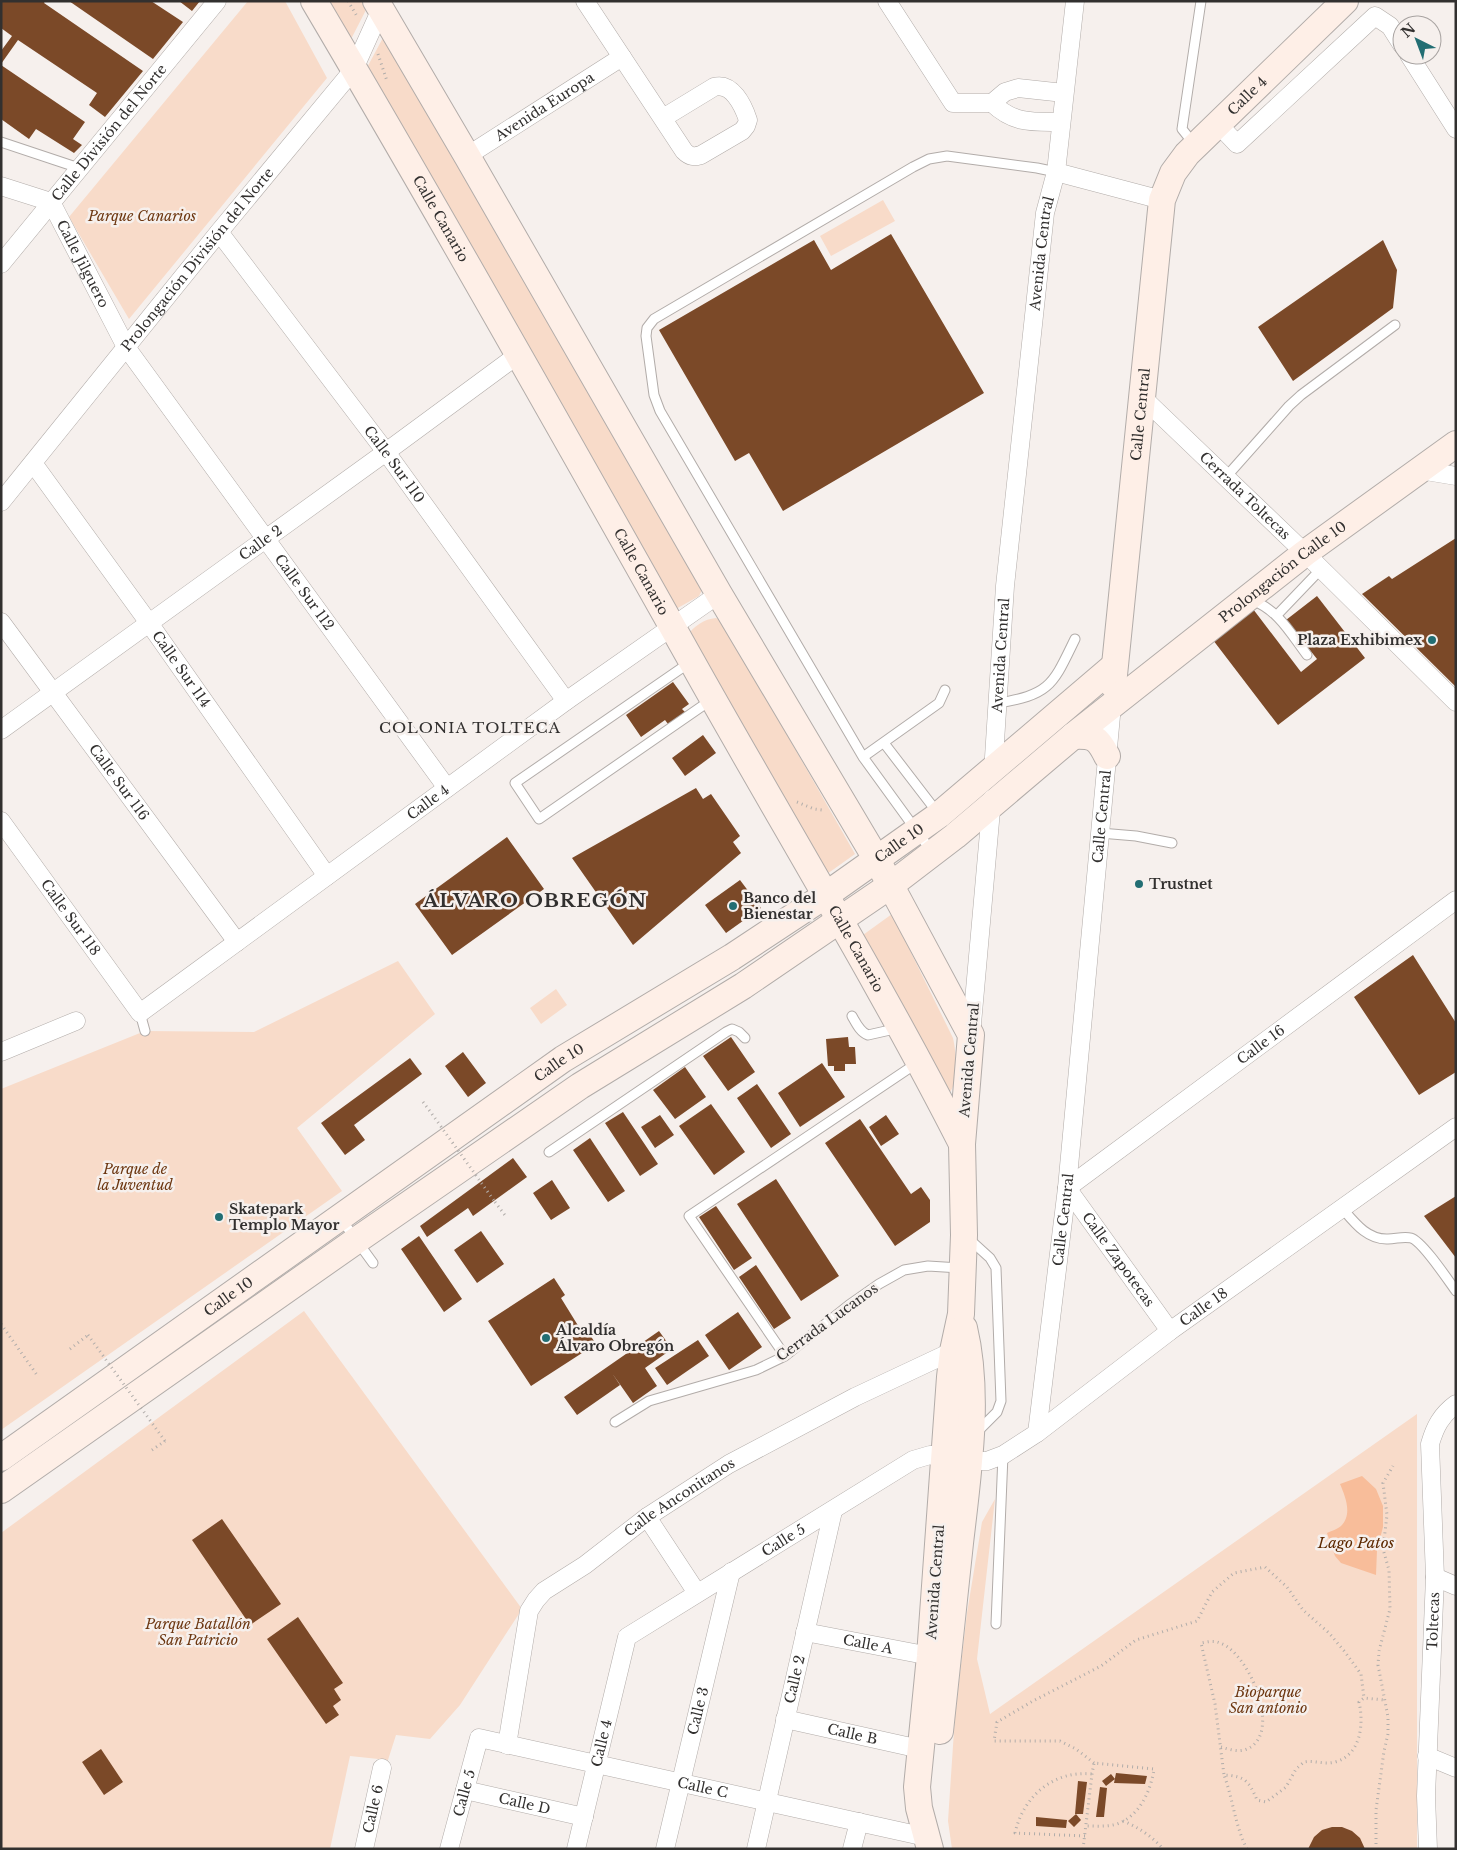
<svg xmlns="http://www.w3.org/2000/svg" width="1457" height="1850" font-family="'Libre Baskerville',serif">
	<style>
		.green { fill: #f8dbc9 }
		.water { fill: #f8bd9a }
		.building { fill: #7b4928 }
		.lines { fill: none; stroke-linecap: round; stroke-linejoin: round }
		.lane-casing { stroke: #b2aca9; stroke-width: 11 }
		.street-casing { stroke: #b2aca9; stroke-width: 19 }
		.secondary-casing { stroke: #b2aca9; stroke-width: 28 }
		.path { stroke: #b1adaa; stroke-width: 3; stroke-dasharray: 1 4; stroke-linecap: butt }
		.lane { stroke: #fff; stroke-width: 9 }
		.street { stroke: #fff; stroke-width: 18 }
		.secondary { stroke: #feefe7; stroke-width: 26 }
		.path-bridge { stroke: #b1adaa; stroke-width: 3; stroke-dasharray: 1 4; stroke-linecap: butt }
		.poi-dot { fill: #226e73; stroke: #f6f0ed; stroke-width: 2 }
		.labels { text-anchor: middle; stroke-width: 5; stroke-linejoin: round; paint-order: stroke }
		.street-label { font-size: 14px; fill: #32302f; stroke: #f6f0ed }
		.park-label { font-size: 14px; font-style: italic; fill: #6d3711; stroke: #f6f0ed }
		.poi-label { font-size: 14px; font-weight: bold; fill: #32302f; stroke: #f6f0ed; text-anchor: start }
		.neighbourhood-label { font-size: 15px; letter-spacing: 1px; fill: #32302f; stroke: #f6f0ed }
		.water-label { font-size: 15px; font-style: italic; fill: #5d2900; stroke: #f6f0ed }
		.district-label { font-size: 19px; font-weight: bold; letter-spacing: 1px; fill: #32302f; stroke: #f6f0ed }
	</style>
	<rect width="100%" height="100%" fill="#f6f0ed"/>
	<path class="green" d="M248 1H285L327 78 129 319 69 217Z
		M319 1H368L367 8 348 45Z
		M385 34 702 590 699 596 676 609 363 75Z
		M883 200 895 221 831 256 820 236Z
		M716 618 722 621 855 854 820 879 687 636C694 626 704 619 716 618Z
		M892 914 953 1038C956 1050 959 1084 949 1093L856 940Z
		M398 961 435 1014 297 1128 342 1191 1 1430V1089L145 1031 254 1032Z
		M556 989 567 1005 541 1024 530 1008Z
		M304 1311 522 1609 460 1705 430 1739 396 1735 388 1760 350 1756 330 1849H1V1533Z
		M1417 1414V1849H952L948 1821 955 1716 967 1613 982 1522 995 1499 977 1659 990 1714Z"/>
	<path class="water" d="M1362 1476 1376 1489 1383 1506V1527L1377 1550 1376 1575 1341 1563 1335 1556 1327 1533C1331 1531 1338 1529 1341 1526 1353 1514 1345 1496 1340 1484Z"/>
	<path class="building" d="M1 1H45L44 3 143 71 105 117 89 105 97 93 18 40 1 64V51L12 36 1 28Z
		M69 1H151L183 22 153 59Z
		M179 1H200L192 11Z
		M1 65 85 122 73 139 82 145 74 153 36 129 29 139 1 119Z
		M891 234 984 393 783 511 749 453 735 461 659 330 814 240 831 270Z
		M1383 240 1397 270 1393 308 1293 381 1258 327Z
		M1456 538V687L1362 594 1389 576 1392 579Z
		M1317 596 1365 658 1278 725 1213 640 1253 609 1301 672 1317 659 1286 620Z
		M673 682 689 704 682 709 685 712 668 724 665 720 641 737 626 715Z
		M703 735 716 753 685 776 672 758Z
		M696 788 703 799 711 794 740 836 733 842 741 853 633 945 572 858Z
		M507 837 544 889 452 955 415 904Z
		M740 880 761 908 726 933 705 905Z
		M1413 955 1456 1023V1072L1419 1095 1354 997Z
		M731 1037 755 1072 728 1091 703 1056Z
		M848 1037 849 1047H855L856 1064H845V1071H834V1066H828L826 1039Z
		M463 1052 486 1083 468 1097 445 1066Z
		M410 1058 422 1074 354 1125 365 1140 345 1155 321 1123Z
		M822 1063 845 1097 800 1127 778 1093Z
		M685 1067 706 1097 675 1119 653 1090Z
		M757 1084 791 1134 771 1148 737 1098Z
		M711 1104 745 1152 714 1175 679 1126Z
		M623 1112 658 1164 640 1176 605 1123Z
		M660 1115 674 1135 655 1148 641 1127Z
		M886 1115 899 1134 881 1146 869 1127Z
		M860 1119 911 1194 921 1187 930 1200V1222L895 1246 825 1143Z
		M590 1138 625 1191 608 1202 573 1150Z
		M513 1158 527 1177 473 1216 468 1208 427 1237 420 1226Z
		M776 1179 839 1276 801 1301 737 1204Z
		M552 1180 570 1208 551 1220 533 1193Z
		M1456 1196V1258L1424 1216Z
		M716 1206 752 1258 734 1270 699 1217Z
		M481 1231 504 1264 477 1283 454 1250Z
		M419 1236 462 1299 444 1312 401 1249Z
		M756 1265 791 1318 774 1329 739 1277Z
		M554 1278 565 1295 561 1298 582 1332 586 1329 596 1344 531 1386 488 1321Z
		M738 1312 762 1347 729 1370 705 1335Z
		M659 1331 672 1349 645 1368 657 1386 633 1403 612 1373 620 1385 577 1415 564 1397Z
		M698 1340 709 1356 667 1385 655 1368Z
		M222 1519 281 1604 250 1625 192 1540Z
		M298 1617 343 1683 334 1689 341 1700 333 1706 339 1715 326 1724 267 1639Z
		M101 1749 123 1782 104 1795 82 1762Z
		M1116 1773 1147 1776 1145 1784 1114 1783Z
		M1111 1774 1115 1779 1106 1786 1102 1781Z
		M1078 1781 1087 1782 1083 1814H1075Z
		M1100 1787 1107 1788 1104 1817H1096Z
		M1076 1814 1081 1820 1074 1827 1068 1821Z
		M1036 1817 1067 1820 1066 1828 1036 1826Z
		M1332 1827H1342L1352 1831 1360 1838 1365 1849H1308L1314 1837 1322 1830Z"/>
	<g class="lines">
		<g class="lane-casing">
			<path id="lane" d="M1 142 79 168
				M1194 144 1182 129 1201 1
				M1226 477 1289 406 1301 395 1395 325
				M1251 600C1278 609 1291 634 1307 655
				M1277 615 1321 569
				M689 663 515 783 539 819 711 700
				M997 703C1051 695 1053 684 1075 639
				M884 743 937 812
				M863 757 939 703 945 690
				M1100 833 1136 836 1172 843
				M932 852 863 757 660 411 654 395 646 336 647 328 654 319 913 167 929 159 947 156 1037 168 1056 172
				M140 1013 145 1031
				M852 1016C856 1023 860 1032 868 1035L899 1028
				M549 1152 726 1032 732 1029 739 1032 745 1038
				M1342 1208C1354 1222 1367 1240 1388 1239 1396 1239 1403 1236 1411 1238 1422 1241 1448 1280 1456 1291
				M341 1219 373 1263
				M968 1238 990 1258 996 1268 1001 1401 997 1412 977 1432
				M785 1356 689 1216 917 1063
				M615 1422 649 1401 756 1370 785 1356 849 1305 879 1284 904 1270 928 1266 960 1268
				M996 1624 1003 1455"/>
		</g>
		<g class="street-casing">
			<g id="street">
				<path d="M585 1 684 151C690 157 694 157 701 155L742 131 746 126 748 120C743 105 732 82 714 87L663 118"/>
				<path d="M887 1 953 103H992L1005 92 1018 88 1064 93"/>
				<path d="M1409 55 1456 129"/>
				<path d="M992 103C1014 124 1032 122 1061 122"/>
				<path d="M1218 124 1237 144 1375 16 1390 26 1402 45"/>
				<path id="s1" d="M467 156 622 57"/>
				<path d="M1056 172 1162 200"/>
				<path id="s2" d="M1 186 51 202 126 347 447 788"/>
				<path id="s3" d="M219 232 386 452 566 701"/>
				<path id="s4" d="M1 264 217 1"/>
				<path id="s5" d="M1141 396 1305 553 1456 702"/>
				<path id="s6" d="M33 463 149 623 327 876"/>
				<path d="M1420 470 1456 476"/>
				<path id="s7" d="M1 502 219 232 354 69 381 9"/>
				<path id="s8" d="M1 622 237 942"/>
				<path id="s9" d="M1 730 386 452 519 354"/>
				<path id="s10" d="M993 773 1005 586 1045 213 1056 172 1075 1"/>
				<path id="s11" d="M1 821 140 1013 566 701 719 594"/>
				<path d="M971 1035 992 799"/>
				<path d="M1 1052 76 1021"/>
				<path id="s12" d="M1067 1188 1456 900"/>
				<path id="s13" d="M1067 1188 1170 1331"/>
				<path id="s14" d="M1037 1433 1067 1188 1112 705"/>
				<path d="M647 1517 697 1593"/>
				<path d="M1435 1577 1456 1586"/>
				<path id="s15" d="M805 1632 930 1656"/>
				<path id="s16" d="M785 1719 920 1749"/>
				<path id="s17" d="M507 1745 529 1611 536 1600 544 1591 585 1565 647 1517 729 1464 855 1397 953 1351 961 1349"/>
				<path d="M1427 1756 1456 1768"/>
				<path id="s18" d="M465 1790 584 1817"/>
				<path id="s19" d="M364 1849 382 1768"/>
				<path id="s20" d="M449 1849 479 1738 926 1837"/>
				<path id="s21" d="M576 1849 627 1637 913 1460 930 1455 969 1461H987L1003 1455 1037 1433 1170 1331 1456 1127"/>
				<path id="s22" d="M665 1849 731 1572"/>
				<path id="s23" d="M756 1849 833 1511"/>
				<path d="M852 1849 859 1822"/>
				<path id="s24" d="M1428 1849 1426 1796 1435 1577 1430 1444C1435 1427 1441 1415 1456 1404"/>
			</g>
		</g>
		<g class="secondary-casing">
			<g id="secondary">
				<path id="s25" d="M314 1C443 219 567 439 691 660 781 821 878 979 962 1144"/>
				<path d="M376 1 467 156 719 594 877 860 971 1035 962 1144 964 1235 961 1314 953 1351 950 1377 930 1656 917 1787 919 1808 930 1849"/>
				<path id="s26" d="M1113 685 1162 200 1173 173 1187 154 1345 1"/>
				<path d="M1073 736C1094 735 1098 738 1107 756"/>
				<path id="s27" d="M1 1458 563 1059 732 957 826 895 939 815 1113 667"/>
				<path id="s28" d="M1 1490 357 1240 580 1086 743 986 891 885 955 836 1073 736 1305 553 1456 444"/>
				<path d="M940 1731C947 1669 953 1606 960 1543 968 1474 980 1395 964 1328"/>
			</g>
		</g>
		<path class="path" d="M348 1 358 18
			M378 54 387 81
			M797 802 814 809 822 810
			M423 1102 432 1114
			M495 1202 507 1218
			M1 1324 37 1375
			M70 1349 88 1335
			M152 1450 165 1441
			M1221 1747C1228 1749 1237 1752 1244 1750 1285 1738 1250 1653 1220 1643 1214 1640 1207 1642 1201 1643L1215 1704 1224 1775
			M1094 1763 1076 1749 1060 1741H994L997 1722 1033 1701 1101 1666 1136 1640 1197 1621 1212 1592 1234 1573 1265 1567 1287 1587 1303 1610 1329 1633 1345 1652 1361 1674 1364 1698
			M1123 1821C1138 1827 1153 1837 1163 1849
			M1085 1836 1015 1833C1023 1797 1053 1770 1092 1774
			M1083 1849 1092 1774 1094 1763 1154 1769C1151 1790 1140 1816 1117 1824 1107 1827 1096 1826 1086 1826
			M1247 1849C1235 1826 1233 1799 1224 1775 1245 1776 1249 1781 1257 1800L1266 1802 1286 1787 1296 1769 1304 1762C1314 1760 1325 1765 1335 1762 1361 1755 1364 1724 1359 1702L1364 1698 1384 1700
			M1376 1849V1810L1384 1751 1388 1734V1717L1378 1665 1379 1651 1390 1609 1389 1570 1383 1549 1387 1515 1383 1483 1393 1466"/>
		<use href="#lane" class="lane"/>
		<use href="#street" class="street"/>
		<use href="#secondary" class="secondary"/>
		<path class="path-bridge" d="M432 1114 495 1202
			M88 1335 165 1441"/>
	</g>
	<g class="poi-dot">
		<circle cx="1432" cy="640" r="5"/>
		<circle cx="1139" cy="884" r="5"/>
		<circle cx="733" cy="906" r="5"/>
		<circle cx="219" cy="1217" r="5"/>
		<circle cx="546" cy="1338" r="5"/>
	</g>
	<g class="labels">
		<g class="street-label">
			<text dy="5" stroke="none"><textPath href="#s26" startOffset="624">Calle 4</textPath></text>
			<text dy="5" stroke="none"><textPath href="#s1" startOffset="92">Avenida Europa</textPath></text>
			<text dy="5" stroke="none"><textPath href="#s4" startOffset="170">Calle División del Norte</textPath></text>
			<text dy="5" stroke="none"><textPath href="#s25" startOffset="252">Calle Canario</textPath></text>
			<text dy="5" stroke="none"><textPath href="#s10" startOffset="522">Avenida Central</textPath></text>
			<text dy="5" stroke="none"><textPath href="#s7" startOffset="312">Prolongación División del Norte</textPath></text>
			<text dy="5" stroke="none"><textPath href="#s2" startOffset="122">Calle Jilguero</textPath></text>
			<text dy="5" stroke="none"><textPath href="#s26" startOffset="272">Calle Central</textPath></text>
			<text dy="5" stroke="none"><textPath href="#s3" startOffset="291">Calle Sur 110</textPath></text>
			<text dy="5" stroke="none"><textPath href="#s5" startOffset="144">Cerrada Toltecas</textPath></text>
			<text dy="5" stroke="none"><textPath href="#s9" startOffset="320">Calle 2</textPath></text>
			<text dy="5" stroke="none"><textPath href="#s25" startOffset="658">Calle Canario</textPath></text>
			<text dy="5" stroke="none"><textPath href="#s28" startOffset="1578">Prolongación Calle 10</textPath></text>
			<text dy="5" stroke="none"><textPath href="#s2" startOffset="519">Calle Sur 112</textPath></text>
			<text dy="5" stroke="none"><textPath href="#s10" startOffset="118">Avenida Central</textPath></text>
			<text dy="5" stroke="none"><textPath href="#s6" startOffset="254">Calle Sur 114</textPath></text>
			<text dy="5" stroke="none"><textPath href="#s8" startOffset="199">Calle Sur 116</textPath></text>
			<text dy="5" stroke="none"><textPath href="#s11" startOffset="594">Calle 4</textPath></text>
			<text dy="5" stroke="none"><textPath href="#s14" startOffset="620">Calle Central</textPath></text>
			<text dy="5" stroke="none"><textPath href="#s27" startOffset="1089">Calle 10</textPath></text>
			<text dy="5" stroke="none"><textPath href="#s11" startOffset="119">Calle Sur 118</textPath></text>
			<text dy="5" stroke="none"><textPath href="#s25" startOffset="1092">Calle Canario</textPath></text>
			<text dy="5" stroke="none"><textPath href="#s12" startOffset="241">Calle 16</textPath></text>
			<text transform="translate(969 1060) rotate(-85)" y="5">Avenida Central</text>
			<text dy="5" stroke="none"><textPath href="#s27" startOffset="684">Calle 10</textPath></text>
			<text dy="5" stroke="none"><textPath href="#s14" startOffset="215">Calle Central</textPath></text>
			<text dy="5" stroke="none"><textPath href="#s13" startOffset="88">Calle Zapotecas</textPath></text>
			<text dy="5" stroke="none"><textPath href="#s27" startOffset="279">Calle 10</textPath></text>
			<text dy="5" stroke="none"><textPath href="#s21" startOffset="896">Calle 18</textPath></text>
			<text transform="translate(827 1322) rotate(-36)" y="5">Cerrada Lucanos</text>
			<text dy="5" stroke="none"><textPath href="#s17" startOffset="326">Calle Anconitanos</textPath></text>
			<text dy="5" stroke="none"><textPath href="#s21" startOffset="402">Calle 5</textPath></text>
			<text transform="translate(935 1582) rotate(-86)" y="5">Avenida Central</text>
			<text dy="5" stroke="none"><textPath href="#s24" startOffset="228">Toltecas</textPath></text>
			<text dy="5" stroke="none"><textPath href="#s15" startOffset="64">Calle A</textPath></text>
			<text dy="5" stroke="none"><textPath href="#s23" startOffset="174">Calle 2</textPath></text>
			<text dy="5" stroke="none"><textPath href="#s22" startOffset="142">Calle 3</textPath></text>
			<text dy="5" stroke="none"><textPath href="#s16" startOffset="69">Calle B</textPath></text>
			<text dy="5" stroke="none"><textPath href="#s21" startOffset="109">Calle 4</textPath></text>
			<text dy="5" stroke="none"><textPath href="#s20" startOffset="344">Calle C</textPath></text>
			<text dy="5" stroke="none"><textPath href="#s20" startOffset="58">Calle 5</textPath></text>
			<text dy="5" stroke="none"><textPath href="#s18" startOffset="61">Calle D</textPath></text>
			<text dy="5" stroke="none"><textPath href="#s19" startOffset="41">Calle 6</textPath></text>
		</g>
		<g class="park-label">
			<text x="142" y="221">Parque Canarios</text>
			<text x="135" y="1174">Parque de<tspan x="135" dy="16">la Juventud</tspan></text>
			<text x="198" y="1629">Parque Batallón<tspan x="198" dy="16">San Patricio</tspan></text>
			<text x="1268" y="1697">Bioparque<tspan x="1268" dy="16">San antonio</tspan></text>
		</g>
		<g class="poi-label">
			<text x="1422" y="645" text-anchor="end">Plaza Exhibimex</text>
			<text x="1149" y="889">Trustnet</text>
			<text x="743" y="903">Banco del<tspan x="743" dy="16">Bienestar</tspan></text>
			<text x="229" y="1214">Skatepark<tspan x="229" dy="16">Templo Mayor</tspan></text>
			<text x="556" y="1335">Alcaldía<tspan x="556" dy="16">Álvaro Obregón</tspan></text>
		</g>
		<g class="neighbourhood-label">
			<text x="470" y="733">COLONIA TOLTECA</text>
		</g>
		<g class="water-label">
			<text x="1356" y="1548">Lago Patos</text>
		</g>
		<g class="district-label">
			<text x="535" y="907">ÁLVARO OBREGÓN</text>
		</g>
	</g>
	<rect width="1457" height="1850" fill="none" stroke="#32302f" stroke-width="5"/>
	<g transform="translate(1417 40) rotate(318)"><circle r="24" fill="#f6f0ed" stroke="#a8a3a1"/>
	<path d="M0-4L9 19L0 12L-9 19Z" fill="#226e73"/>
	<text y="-8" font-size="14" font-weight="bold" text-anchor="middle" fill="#32302f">N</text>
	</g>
</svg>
